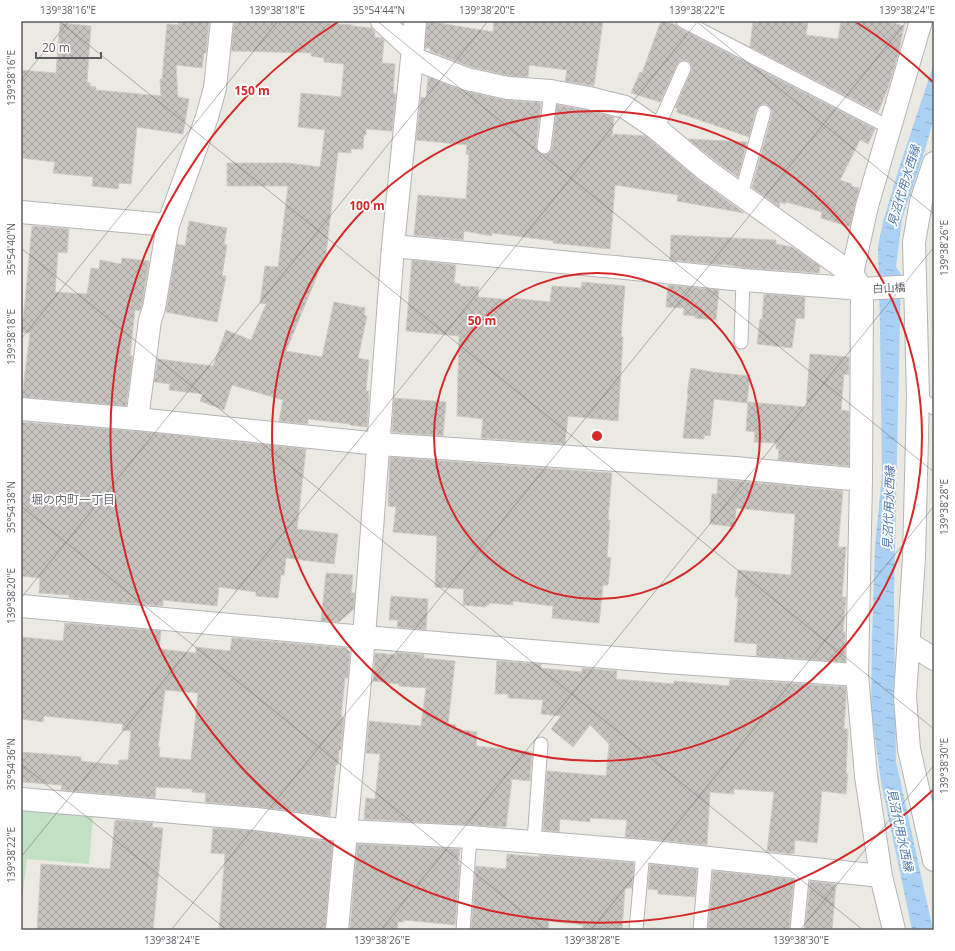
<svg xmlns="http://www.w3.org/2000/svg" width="955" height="951" font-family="'Open Sans','Noto Sans JP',sans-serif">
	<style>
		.garden { fill: #c2e0c3 }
		.water { fill: url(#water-ripples) }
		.building { fill: url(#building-cross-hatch); stroke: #cfccc2; fill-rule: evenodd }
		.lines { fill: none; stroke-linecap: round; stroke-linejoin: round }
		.service-casing { stroke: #b3b4b8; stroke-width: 15 }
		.minor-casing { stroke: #b3b4b8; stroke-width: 24 }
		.service { stroke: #fff; stroke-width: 13 }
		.minor { stroke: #fff; stroke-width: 22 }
		.ticks { fill: none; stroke: #5b5d61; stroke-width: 1; stroke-opacity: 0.45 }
		.ring { fill: none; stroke: #d62828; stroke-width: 2 }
		.labels { text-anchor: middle; stroke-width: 3.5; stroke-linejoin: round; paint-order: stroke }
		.street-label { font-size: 11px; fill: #5b5d61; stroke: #fff }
		.water-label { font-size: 12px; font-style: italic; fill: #4d78ac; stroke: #fff }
		.neighbourhood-label { font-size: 12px; fill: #6c6f73; stroke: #fff }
		.centre { fill: #d62828; stroke: #fff; stroke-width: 2 }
		.ring-label { font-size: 12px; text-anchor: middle; font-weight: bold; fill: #d62828; stroke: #fff; stroke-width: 3.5; stroke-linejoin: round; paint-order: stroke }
		.neatline { fill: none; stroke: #5b5d61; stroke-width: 1.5 }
		.ticks-label { font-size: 10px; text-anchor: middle; fill: #5b5d61 }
	</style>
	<defs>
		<pattern id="water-ripples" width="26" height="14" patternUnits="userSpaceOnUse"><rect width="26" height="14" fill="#aad1f4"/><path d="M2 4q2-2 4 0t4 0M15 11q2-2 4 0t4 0" fill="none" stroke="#8dadc9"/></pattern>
		<pattern id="building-cross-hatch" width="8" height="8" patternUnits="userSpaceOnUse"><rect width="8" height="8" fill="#c7c4bf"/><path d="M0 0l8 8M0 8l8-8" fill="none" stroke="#a5a29f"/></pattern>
	</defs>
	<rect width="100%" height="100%" fill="#ebeae2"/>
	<path class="garden" d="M21 810 93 817 89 864 27 859 21 908Z"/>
	<path class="water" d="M934 63V117L925 150 902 219 896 267 901 274 894 597 896 761 933 930H912L881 782 871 709 872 638 875 547 882 475 880 328 878 246 883 222 899 168Z"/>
	<path class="building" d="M179 21H209L206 53H204L202 68 176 65 178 97 189 99 183 134 137 127 131 184 119 183 118 189 92 186 93 177 53 173 55 162 21 158V70L56 73 60 23 91 26 87 82 90 83V86L96 87V90L161 96 160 79H162L167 24 178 25Z
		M427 21 493 32 494 21H603L594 86 565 81 567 70 529 65 528 77 510 76 471 67 430 51V48H425Z
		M661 21H665L676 25 679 28 875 129 868 144 860 140 840 180 852 184 851 186 859 188 850 227 821 218 822 212 786 202 785 204 780 202 779 207 752 187 772 114V110L769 106 766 104H762L758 107 756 110 749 137 676 112 678 108H675L691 71 692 68 690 63 687 61 684 60 680 61 677 65 660 102 631 93 640 72 642 73Z
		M753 21H798L808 22 806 35 838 39 841 21H896V24L904 26 898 56 888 88 878 112 750 47Z
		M235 22 313 23V22L353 25V26L372 28 375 32V37L382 38 384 40 382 63 395 64 393 94H396L392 131 366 129V135H364L363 149H351V153L338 152 326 254 286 351 322 357 334 302 365 308 364 315 367 316 358 358 369 360 366 391H369L368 396H369L367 427 350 425V424L308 419V424L279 421 283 400 232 385 224 410 200 401 203 394 169 390 170 384 154 382 158 359 213 366 226 330 251 340 266 304 260 303 265 266 278 267 288 186H227V163H288L320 167 325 130 298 127 301 93 341 97 344 64 324 62V58L311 56V53L231 51 234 24H235Z
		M428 77 464 91 505 100 541 103 536 146 537 150 539 153 543 155 547 154 551 151 552 148 557 105 586 110 614 117 612 137H613L614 134 646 136 699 180 744 213 677 201 678 195 615 185 610 249 553 243 554 241 492 233V236L464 231 463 240 414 235 418 195 466 199 469 155 466 154 467 145 416 140 421 97 426 98Z
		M688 139 747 142 738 177 714 160Z
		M189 221 227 228 224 244 227 245 222 276H226L217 322 166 312 177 244 185 246Z
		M32 226 69 229 67 253 58 252 55 292 87 294 91 268 99 269 100 260 121 264 122 258 149 261 142 305 140 311 135 310 130 356H133L126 406 22 397 30 333 21 332 25 302Z
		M671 235 776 240V244L792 247 820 266 819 273 746 268 722 264V265L670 260Z
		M412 260 456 265 454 283 460 284V286L479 287 478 297 512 300V298L550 302 552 286 581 288 582 282 625 286 621 337H623L618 421 568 416 565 444 481 438 483 419 457 416 459 336 406 331Z
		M668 285 719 290 716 320 695 318V316L683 315 684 308 666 307Z
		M764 294 805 297 804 319 796 318 792 348 757 344 760 319H762Z
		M810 354 849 357V375L844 374 841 410 849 411V466L778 460 779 449H776V443L754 442 755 432 746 431 748 402 806 407Z
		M691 368 712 372 750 376 747 403 714 399 710 436 704 435V439L683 438 688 394H687Z
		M394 398 446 402 443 436 392 432Z
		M21 422 136 431 306 449 297 529 338 534 334 564 286 558 284 575H281L278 598 256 596V592L219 587 217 606 163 600V606L69 598V595L39 593 40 578 21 576Z
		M390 457 612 473 608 520H610L607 557 611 558 608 585H603L599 623 552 618 553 606 513 601V605L489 603V605H486V607L463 605 464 589 435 587 437 536 393 532 396 507 388 506Z
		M718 479 843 491 838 547H846L842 597H846L843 632H845V662L756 656 757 644 734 642 738 597H735L738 570 791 575 795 514 736 508 735 527 710 524 712 494H717Z
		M326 573 353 575 351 593H355L354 609 339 622 321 621Z
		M391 596 428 599 426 630 397 627 398 620H389Z
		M65 623 161 631 159 649 196 653V647L230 651 232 638 346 648 350 652 348 678H345L341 718H344L341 750H339L338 765H336L330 816 258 807 205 802 206 793 192 792V789L156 787 155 798 61 790 62 785 21 782V752L81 757V761L118 765 119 760H128L131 731 122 730 123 724 44 716 43 722 21 719V637L63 641ZM165 690 198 693 191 760 159 757 160 747H158Z
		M396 652 424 655V658L455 661 448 724 456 725 455 729 477 732 476 746 532 752 530 781 512 779 506 827 471 825 364 819 366 798 375 799 380 754 366 753 369 721 421 726 426 688 399 686V684L373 681 375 653 396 655Z
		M497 661 541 664V668L582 672V668L617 671 616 679 674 684V681L729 686 730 679 846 687V698L844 729H848L846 774H848L846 794 822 791 817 843 795 840 794 854 767 851 774 792 734 789V794L710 792 707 845 625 837 627 820 590 818V822L560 819 559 832 543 830 547 771 606 776 609 744 590 725 573 747 551 729 561 716 541 714 543 700 508 698V694H495Z
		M115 820 153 823 152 827 163 828 153 930H37L41 864 110 869Z
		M213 828 255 831 333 842 325 930H219L225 854 211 853Z
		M357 844 460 849 458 865H460L455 925 404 920V922H398L397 930H350Z
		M507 854 539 857V855L634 863 632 888H625L622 930H583V925L549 921 548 930H471L476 866 506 869Z
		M650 864 697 869 695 897 658 894V890L648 889Z
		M713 871 794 879 789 930H708Z
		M810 881 836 884 832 930H805Z"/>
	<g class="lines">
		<g class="service-casing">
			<path id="service" d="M683 21 881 123
				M657 129 684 68
				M544 147 551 91
				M741 195 764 112
				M741 342 743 280
				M918 396 934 408
				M534 842 541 744
				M463 930 470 837
				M636 930 643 851
				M700 930 706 857
				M797 930 803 868"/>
		</g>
		<g class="minor-casing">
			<path id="minor" d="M382 21 412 49
				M412 58 467 79 508 88 551 91 589 98 625 107 657 129 706 170 852 274 862 289 861 480 857 675 866 776 881 876 894 930
				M934 163 921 202 914 242 918 396 914 557 905 697 909 749 934 860
				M21 212 168 225
				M393 246 625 268 743 280 862 289 915 286
				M852 274 867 206 921 21
				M21 409 137 419 379 444 735 468 861 480
				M137 419 150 320 154 308 168 225 207 117 215 88 222 21
				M21 606 364 637 666 662 857 675
				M909 643 934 659
				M21 799 256 819 347 831 470 837 643 851 881 876
				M337 930 364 637 393 246 412 58 415 21"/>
		</g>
		<use href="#service" class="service"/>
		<use href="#minor" class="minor"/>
	</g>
	<path class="ticks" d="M59 21 934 729M377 21 934 472M696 21 934 214M21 80 69 21M21 248 863 930M21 339 278 21M21 506 545 930M21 598 488 21M21 764 227 930M21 857 698 21M171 930 907 21M381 930 934 247M591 930 934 506M800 930 934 765"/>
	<g class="ring">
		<circle cx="597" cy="436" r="163"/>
		<circle cx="597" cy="436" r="325"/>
		<path d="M933 790A488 488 0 1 1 338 22M856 22A488 488 0 0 1 933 82"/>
	</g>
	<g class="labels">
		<g class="street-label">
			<text transform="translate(889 288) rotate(-3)" y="4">白山橋</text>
		</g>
		<g class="water-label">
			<text transform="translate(904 186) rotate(-73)" y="4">見沼代用水西縁</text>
			<text transform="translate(889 508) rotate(-88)" y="4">見沼代用水西縁</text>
			<text transform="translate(900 830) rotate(78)" y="4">見沼代用水西縁</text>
		</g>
		<g class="neighbourhood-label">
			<text x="73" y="504">堀の内町一丁目</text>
		</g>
	</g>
	<circle cx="597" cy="436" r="6" class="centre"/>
	<g class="ring-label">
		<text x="252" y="95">150 m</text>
		<text x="367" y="210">100 m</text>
		<text x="482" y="325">50 m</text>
	</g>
	<rect width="955" height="951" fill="none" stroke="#ffffff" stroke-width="44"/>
	<path d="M36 52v6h65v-6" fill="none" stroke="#5b5d61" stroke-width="2"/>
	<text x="42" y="52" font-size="12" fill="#5b5d61" stroke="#ffffff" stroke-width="3" paint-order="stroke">20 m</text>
	<rect x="22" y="22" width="911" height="907" class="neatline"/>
	<g class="ticks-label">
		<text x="68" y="14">139°38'16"E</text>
		<text x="277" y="14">139°38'18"E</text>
		<text x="379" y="14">35°54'44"N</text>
		<text x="487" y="14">139°38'20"E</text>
		<text x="697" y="14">139°38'22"E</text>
		<text x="907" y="14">139°38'24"E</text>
		<text transform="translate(11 78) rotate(-90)" y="4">139°38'16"E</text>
		<text transform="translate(944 248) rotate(-90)" y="4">139°38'26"E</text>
		<text transform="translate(11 249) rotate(-90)" y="4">35°54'40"N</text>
		<text transform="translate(11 337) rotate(-90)" y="4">139°38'18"E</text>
		<text transform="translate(11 507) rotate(-90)" y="4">35°54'38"N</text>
		<text transform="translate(944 507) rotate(-90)" y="4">139°38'28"E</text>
		<text transform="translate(11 596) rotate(-90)" y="4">139°38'20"E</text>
		<text transform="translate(11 764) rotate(-90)" y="4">35°54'36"N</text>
		<text transform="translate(944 766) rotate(-90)" y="4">139°38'30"E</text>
		<text transform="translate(11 855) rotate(-90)" y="4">139°38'22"E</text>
		<text x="172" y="944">139°38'24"E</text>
		<text x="382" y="944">139°38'26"E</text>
		<text x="592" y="944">139°38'28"E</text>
		<text x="801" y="944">139°38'30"E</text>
	</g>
</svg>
